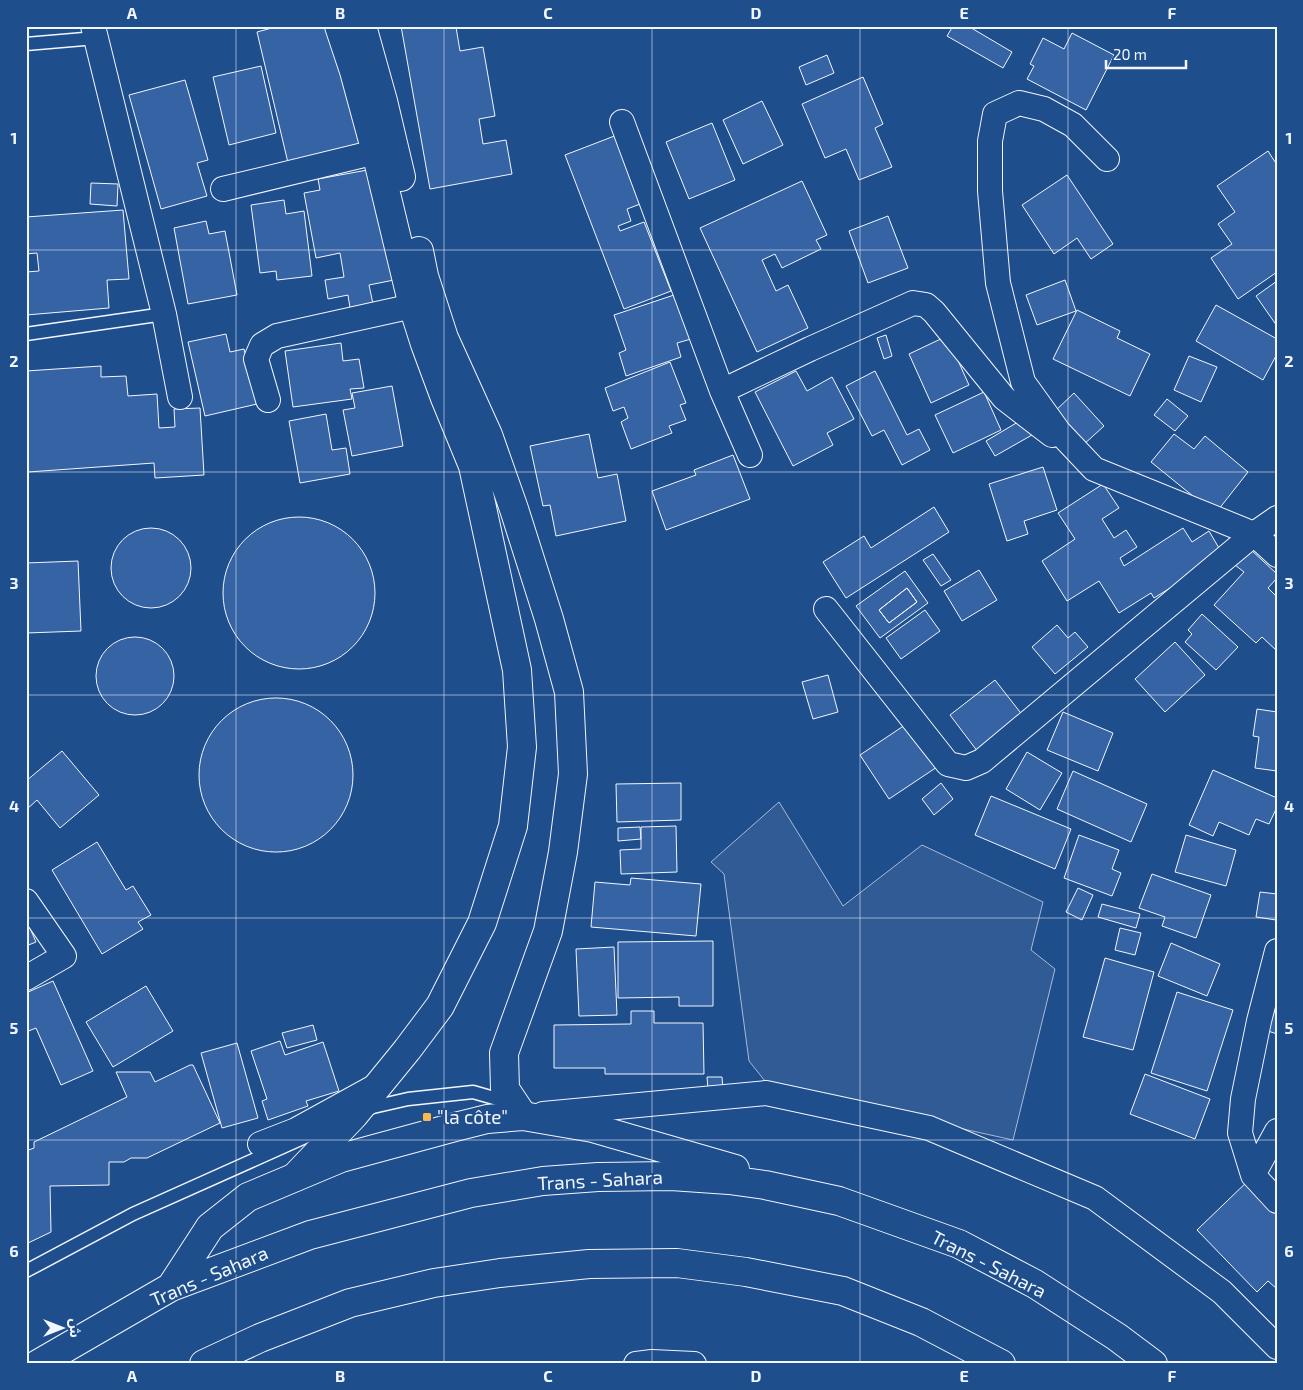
<svg xmlns="http://www.w3.org/2000/svg" width="1303" height="1390" font-family="'Exo 2','Noto Sans Arabic',sans-serif">
	<style>
		.green { fill: #305b95; stroke: #a8bbd7 }
		.building { fill: #3563a3; stroke: #f2f6ff; fill-rule: evenodd }
		.lines { fill: none; stroke-linecap: round; stroke-linejoin: round }
		.service-casing { stroke: #f2f6ff; stroke-width: 15 }
		.minor-casing { stroke: #f2f6ff; stroke-width: 26 }
		.tertiary-casing { stroke: #f2f6ff; stroke-width: 30 }
		.trunk-casing { stroke: #f2f6ff; stroke-width: 30 }
		.service { stroke: #1f4e8c; stroke-width: 12 }
		.minor { stroke: #1f4e8c; stroke-width: 24 }
		.tertiary { stroke: #1f4e8c; stroke-width: 28 }
		.trunk { stroke: #1f4e8c; stroke-width: 28 }
		.grid { fill: none; stroke: #f2f6ff; stroke-width: 1; stroke-opacity: 0.55 }
		.poi-dot { fill: #ffb74d; stroke: #1f4e8c; stroke-width: 2 }
		.labels { text-anchor: middle; stroke-width: 4; stroke-linejoin: round; paint-order: stroke }
		.poi-label { font-size: 19px; fill: #f2f6ff; stroke: #1f4e8c; text-anchor: start }
		.street-label { font-size: 19px; fill: #f2f6ff; stroke: #1f4e8c }
		.neatline { fill: none; stroke: #f2f6ff; stroke-width: 2 }
		.grid-label { font-size: 16px; text-anchor: middle; font-weight: bold; fill: #f2f6ff }
	</style>
	<rect width="100%" height="100%" fill="#1f4e8c"/>
	<path class="green" d="M779 802 843 906 922 845 1043 902 1031 950 1055 969 1013 1140 769 1086 749 1061 724 874 711 862Z"/>
	<path class="building" d="M279 26H333L362 149 289 167 257 32Z
		M401 26H460L456 27 460 51 483 47 495 116 479 119 483 144 506 140 512 174 430 189Z
		M953 26H968L1012 52 1003 68 947 36Z
		M1072 33 1114 55 1086 110 1027 79 1034 66 1030 64 1043 38 1064 49Z
		M827 55 834 73 806 85 799 67Z
		M261 66 276 133 229 145 213 77Z
		M863 77 883 124 875 128 892 167 859 180 846 149 825 158 802 104Z
		M185 80 208 160 197 163 207 196 161 209 129 95Z
		M762 101 783 145 743 164 723 120Z
		M712 123 735 180 689 199 666 142Z
		M617 135 643 203 627 209 631 221 618 226 620 231 644 222 671 291 624 309 565 155Z
		M1268 151 1277 165V272L1238 299 1211 258 1232 244 1218 224 1235 212 1217 186Z
		M373 169 394 280 369 285 373 304 350 308 348 295 328 299 325 280 344 277 340 253 316 258 304 193 320 190 318 179Z
		M1067 175 1113 244 1091 259 1077 238 1054 254 1022 205Z
		M802 181 827 235 816 240 821 249 782 268 775 254 762 260 776 291 788 285 808 328 757 352 700 228Z
		M91 183 118 184 117 206 90 204Z
		M284 200 286 214 304 211 312 276 277 280 276 271 260 273 251 205Z
		M123 210 129 279 107 280 109 308 26 315V272L39 271 37 253 26 254V217Z
		M888 216 908 268 868 283 849 231Z
		M206 221 209 234 225 231 237 295 188 304 174 228Z
		M1065 280 1076 311 1037 325 1026 295Z
		M1277 281V326L1256 296Z
		M677 294 691 339 677 343 681 357 626 376 619 353 626 350 614 315Z
		M1216 305 1277 339V354L1263 380 1196 341Z
		M1077 310 1120 331 1117 338 1150 354 1130 396 1053 359Z
		M226 334 230 352 244 349 257 404 205 416 188 342Z
		M886 335 892 356 884 359 877 338Z
		M947 336 969 385 931 403 909 354Z
		M341 343 343 361 359 359 364 388 350 389 352 399 293 407 285 351Z
		M1189 356 1217 367 1201 402 1174 390Z
		M670 362 686 403 680 405 686 420 669 426 672 433 631 449 621 422 628 418 624 407 613 411 605 388Z
		M101 366V377L126 376 128 396 157 394 159 428 175 427 174 409 200 408 204 475 155 478 154 463 28 472 26 447V371Z
		M796 371 807 391 832 377 854 419 827 433 833 445 793 466 755 392Z
		M875 371 907 435 919 429 930 450 902 465 884 430 872 436 846 386Z
		M392 386 403 446 352 456 343 410 355 408 352 393Z
		M984 392 1001 430 953 453 935 415Z
		M1074 393 1104 426 1082 446 1052 414Z
		M1167 399 1188 416 1175 431 1154 415Z
		M326 414 332 450 346 448 350 474 300 483 289 421Z
		M1023 419 1032 435 995 456 986 441Z
		M589 434 598 478 617 474 626 521 556 536 550 505 543 506 530 446Z
		M1174 434 1194 449 1205 436 1248 472 1215 514 1151 462Z
		M733 455 750 499 666 530 652 491 696 475 694 470Z
		M1043 467 1057 510 1024 521 1028 534 1007 541 989 484Z
		M1103 484 1119 508 1102 519 1114 538 1126 530 1137 547 1120 558 1124 566 1183 528 1192 542 1209 531 1223 555 1154 598 1151 593 1119 613 1099 581 1067 601 1042 561 1075 539 1058 513Z
		M934 507 949 532 846 598 823 562 864 536 871 548Z
		M223 593a76 76 0 1 1 152 0a76 76 0 1 1-152 0Z
		M111 568a40 40 0 1 1 80 0a40 40 0 1 1-80 0Z
		M1250 549 1277 574V578L1268 588 1277 597V651L1262 637 1256 643 1214 605 1244 572 1235 565Z
		M933 554 951 580 941 586 923 560Z
		M78 561 81 631 26 633V563Z
		M979 570 997 600 962 621 944 591Z
		M905 571 928 603 880 638 856 606ZM907 588 917 602 889 623 879 610Z
		M907 588 917 602 889 623 879 610Z
		M925 610 940 631 901 659 886 638Z
		M1202 614 1238 647 1216 670 1185 642 1192 634 1188 630Z
		M1057 625 1068 638 1075 632 1088 647 1055 674 1032 647Z
		M96 676a39 39 0 1 1 78 0a39 39 0 1 1-78 0Z
		M1175 642 1205 675 1165 712 1135 679Z
		M828 675 838 712 813 719 802 682Z
		M995 680 1027 721 981 756 950 715Z
		M199 775a77 77 0 1 1 154 0a77 77 0 1 1-154 0Z
		M1257 709 1277 712V771L1255 768 1259 737 1253 736Z
		M1063 712 1113 733 1098 771 1047 750Z
		M908 723 937 767 889 799 860 755Z
		M62 751 99 795 60 828 37 800 26 810V781Z
		M1027 752 1062 773 1040 810 1006 789Z
		M1213 770 1277 798V807L1269 824 1256 819 1249 835 1219 822 1213 836 1189 825Z
		M1073 771 1147 804 1131 842 1057 809Z
		M681 783V820L617 822 616 784Z
		M941 783 953 799 934 815 922 799Z
		M991 796 1071 829 1055 869 975 835Z
		M676 826 677 872 621 874 620 850 641 849V827Z
		M640 827 641 839 618 841V828Z
		M1079 835 1119 850 1112 869 1121 873 1112 896 1064 878Z
		M1186 835 1236 850 1226 886 1175 872Z
		M97 842 126 890 133 886 151 915 138 922 143 929 102 954 52 870Z
		M1152 874 1211 895 1196 938 1162 926 1165 917 1139 908Z
		M631 878 701 884 696 936 591 927 595 882 630 885Z
		M1078 888 1093 895 1082 920 1066 912Z
		M1260 892 1277 894 1276 920 1256 917Z
		M1102 904 1140 914 1136 928 1098 917Z
		M26 919 36 942 26 946Z
		M1120 928 1141 933 1135 955 1115 950Z
		M713 941V1006H679V997L618 998V942Z
		M1171 943 1220 964 1207 996 1158 976Z
		M614 947 617 1015 579 1016 576 949Z
		M1105 958 1154 972 1133 1050 1083 1037Z
		M53 981 93 1071 61 1085 36 1028 26 1032V993Z
		M146 986 173 1031 113 1067 86 1022Z
		M1177 992 1233 1010 1207 1091 1151 1073Z
		M1277 1003V1034L1268 1031Z
		M631 1011H654V1023H703L704 1074H605V1068H554V1025L631 1024Z
		M313 1025 317 1040 287 1048 282 1033Z
		M280 1041 285 1055 323 1042 339 1091 306 1101 308 1106 268 1120 262 1101 267 1099 251 1051Z
		M237 1043 258 1118 222 1128 201 1053Z
		M190 1065H193L220 1123 147 1158H131L124 1162H109V1185L50 1186 51 1232 26 1244V1151L34 1148V1142L127 1097 116 1072H150L155 1082Z
		M1145 1074 1210 1099 1195 1139 1130 1114Z
		M707 1077H722L723 1089H708Z
		M1252 1177 1277 1203V1289L1268 1281 1257 1292 1197 1230Z"/>
	<g class="lines">
		<g class="service-casing">
			<path id="service" d="M26 44 96 38
				M26 334 164 314
				M364 1111 373 1107 408 1099 473 1092 501 1100 509 1106
				M26 1271 133 1214 334 1124"/>
		</g>
		<g class="minor-casing">
			<path id="minor" d="M93 26 164 314 180 397
				M622 122 722 391 750 455
				M1107 159 1073 125 1044 109 1019 103 995 114 990 141V191L998 283 1023 382 1059 432 1094 469 1254 534 1277 555
				M223 189 376 152
				M722 391 810 349 913 303 926 305 934 312 1004 398 1052 435
				M268 400 256 359 262 345 277 336 413 306
				M826 609 948 764 966 768 982 761 1254 534 1277 518
				M26 901 64 956 26 978
				M1277 951 1259 1021 1243 1099 1240 1133 1253 1175 1277 1201
				M543 1114 766 1093 929 1128 1095 1198 1222 1292 1277 1347
				M260 1144 296 1130 376 1086
				M1253 1175 1277 1131
				M636 1364 652 1362 694 1364"/>
		</g>
		<g class="tertiary-casing">
			<path id="tertiary" d="M362 26 383 101 401 177
				M419 251 424 276 444 338 488 435 514 509 549 619 569 692 573 774 563 852 548 931 504 1053 505 1089 523 1116
				M295 1177 354 1115 407 1050 440 1006 482 923 513 826 522 747 517 670 473 466 445 398 425 344 413 306 376 152 354 71 339 26"/>
		</g>
		<g class="trunk-casing">
			<path id="trunk" d="M171 1287 210 1227 248 1197 341 1158 455 1127 487 1119 523 1116 593 1128 735 1169
				M38 1364 171 1287 310 1235 471 1193 543 1181 598 1177 671 1176 729 1180 765 1185 839 1201 959 1244 1035 1284 1117 1337 1153 1364
				M204 1364 260 1338 350 1303 434 1283 500 1273 589 1264 677 1263 746 1272 843 1291 921 1322 1001 1364"/>
		</g>
		<use href="#service" class="service"/>
		<use href="#minor" class="minor"/>
		<use href="#tertiary" class="tertiary"/>
		<use href="#trunk" class="trunk"/>
	</g>
	<path class="grid" d="M236 26V1364M444 26V1364M652 26V1364M860 26V1364M1068 26V1364M26 250H1277M26 472H1277M26 695H1277M26 918H1277M26 1140H1277"/>
	<rect class="poi-dot" x="422" y="1112" width="10" height="10" rx="2.5"/>
	<g class="labels">
		<g class="poi-label">
			<text x="437" y="1124">"la côte"</text>
		</g>
		<g class="street-label">
			<text transform="translate(600 1180) rotate(-3)" y="7">Trans - Sahara</text>
			<text transform="translate(989 1264) rotate(27)" y="7">Trans - Sahara</text>
			<text transform="translate(209 1276) rotate(-23)" y="7">Trans - Sahara</text>
		</g>
	</g>
	<rect width="1303" height="1390" fill="none" stroke="#1f4e8c" stroke-width="55"/>
	<g transform="translate(62 1328) rotate(90)" stroke="#1f4e8c" stroke-width="4" paint-order="stroke">
	<path d="M0-4L9 19L0 12L-9 19Z" fill="#f2f6ff"/>
	<text y="-8" font-size="14" font-weight="bold" text-anchor="middle" fill="#f2f6ff">ش</text>
	</g>
	<path d="M1106 60v8h80v-8" fill="none" stroke="#f2f6ff" stroke-width="2.5"/>
	<text x="1113" y="60" font-size="15" fill="#f2f6ff" stroke="#1f4e8c" stroke-width="4" paint-order="stroke">20 m</text>
	<rect x="28" y="28" width="1248" height="1334" class="neatline"/>
	<g class="grid-label">
		<text x="132" y="19">A</text>
		<text x="340" y="19">B</text>
		<text x="548" y="19">C</text>
		<text x="756" y="19">D</text>
		<text x="964" y="19">E</text>
		<text x="1172" y="19">F</text>
		<text x="14" y="144">1</text>
		<text x="1289" y="144">1</text>
		<text x="14" y="367">2</text>
		<text x="1289" y="367">2</text>
		<text x="14" y="589">3</text>
		<text x="1289" y="589">3</text>
		<text x="14" y="812">4</text>
		<text x="1289" y="812">4</text>
		<text x="14" y="1034">5</text>
		<text x="1289" y="1034">5</text>
		<text x="14" y="1257">6</text>
		<text x="1289" y="1257">6</text>
		<text x="132" y="1382">A</text>
		<text x="340" y="1382">B</text>
		<text x="548" y="1382">C</text>
		<text x="756" y="1382">D</text>
		<text x="964" y="1382">E</text>
		<text x="1172" y="1382">F</text>
	</g>
</svg>
